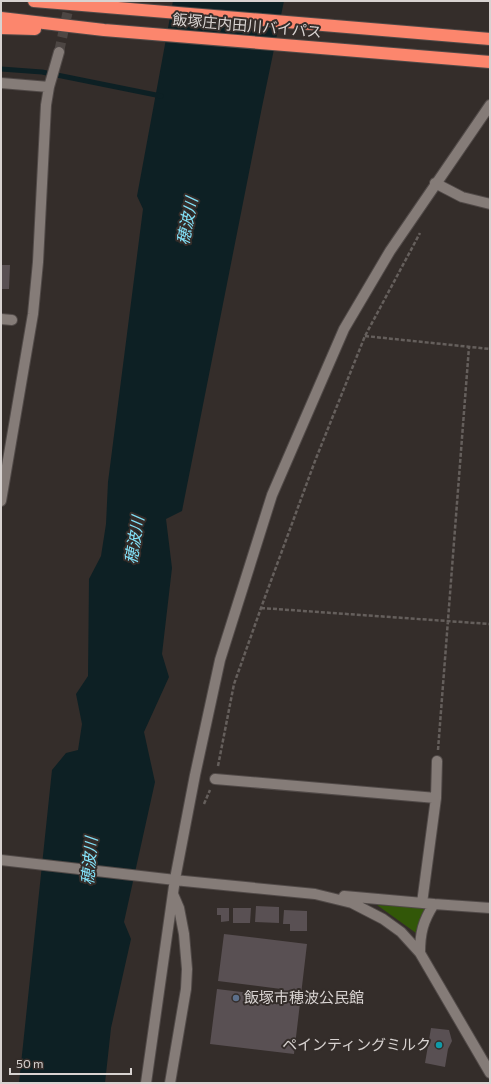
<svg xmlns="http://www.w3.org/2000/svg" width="491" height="1084" font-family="Commissioner,'Noto Sans JP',sans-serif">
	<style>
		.green { fill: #325708 }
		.water { fill: #0d2024 }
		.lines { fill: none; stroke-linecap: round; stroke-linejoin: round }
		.stream { stroke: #0d2024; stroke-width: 5 }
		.building { fill: #595053 }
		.minor-tunnel { stroke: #4d4643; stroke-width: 10; stroke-dasharray: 10 5; stroke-linecap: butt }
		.minor-casing { stroke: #514a48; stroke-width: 12 }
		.highway-casing { stroke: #514a48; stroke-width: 14 }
		.path { stroke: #655f5c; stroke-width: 2.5; stroke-dasharray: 4 2; stroke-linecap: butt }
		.minor { stroke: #857c78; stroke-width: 10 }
		.highway { stroke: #fc866d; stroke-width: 12 }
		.service-dot { fill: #5c6f8a; stroke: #342d2a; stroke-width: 1.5 }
		.culture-dot { fill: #0f9aa8; stroke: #342d2a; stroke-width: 1.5 }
		.labels { text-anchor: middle; stroke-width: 4; stroke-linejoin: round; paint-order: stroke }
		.street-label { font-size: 15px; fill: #d8d3d1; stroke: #342d2a }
		.poi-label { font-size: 15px; fill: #d8d3d1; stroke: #342d2a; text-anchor: start }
		.water-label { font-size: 16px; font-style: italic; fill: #83e3fa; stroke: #342d2a }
	</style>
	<rect width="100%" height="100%" fill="#342d2a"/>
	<path class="green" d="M377 905 425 908 420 918 416 933Z"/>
	<path class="water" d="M173 1H284L262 107 182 511 166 519 172 568 162 654 169 677 144 732 155 782 124 922 131 939 111 1028 105 1083H19L52 770 66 753 78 750 82 724 76 694 88 676 89 579 101 556 106 524 108 482 143 209 137 196Z"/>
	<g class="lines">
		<path class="stream" d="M1 69 42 72 161 96"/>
	</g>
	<path class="building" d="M1 265H10L9 289H1Z
		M256 906 279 907V923L255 922Z
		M217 908H229V921L221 922V915H217Z
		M233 908H251L250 923H233Z
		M284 910 307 911V931H290V924H283Z
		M224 934 307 944 294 1054 210 1044 217 989 258 994 257 1002 279 1004 281 989 218 981Z
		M431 1028 449 1030 452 1041 448 1049 445 1067 425 1063Z"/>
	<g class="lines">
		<path class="minor-tunnel" d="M59 52 70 1"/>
		<g class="minor-casing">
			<path id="minor" d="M1 83 49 87
				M435 183 462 197 490 204
				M1 319 12 320
				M1 501 33 314 38 262 46 105 49 87 59 52
				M215 779 436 798
				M1 860 184 881 315 894 352 903 383 919 401 932 420 953 490 1073
				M344 896 434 904
				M422 903 436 798 437 761
				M420 953C420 933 423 921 434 904L490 908
				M146 1083 175 879 195 775 220 660 272 495 344 329 390 251 490 105
				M170 1083 186 989 187 969 184 934 179 908 173 894"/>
		</g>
		<g class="highway-casing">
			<path id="highway" d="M34 1 490 39
				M1 18 104 30 490 62
				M1 28 35 29"/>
		</g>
		<path class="path" d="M365 336 490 349
			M261 608 490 624
			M438 750 469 347
			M218 766 234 684 261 608 315 461 365 336 420 233
			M204 804 210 790"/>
		<use href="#minor" class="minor"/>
		<use href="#highway" class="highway"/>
	</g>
	<circle class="service-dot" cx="236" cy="998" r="4"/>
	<circle class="culture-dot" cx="439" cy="1045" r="4"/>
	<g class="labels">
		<g class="street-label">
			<text transform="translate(247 26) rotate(5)" y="5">飯塚庄内田川バイパス</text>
		</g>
		<g class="poi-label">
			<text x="244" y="1003">飯塚市穂波公民館</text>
			<text x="431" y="1050" text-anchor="end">ペインティングミルク</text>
		</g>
		<g class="water-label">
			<text transform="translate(187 221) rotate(-79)" y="6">穂波川</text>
			<text transform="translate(134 540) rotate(-81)" y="6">穂波川</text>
			<text transform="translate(89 861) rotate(-85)" y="6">穂波川</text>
		</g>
	</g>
	<rect width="491" height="1084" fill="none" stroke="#d8d3d1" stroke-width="4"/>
	<path d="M10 1068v6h121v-6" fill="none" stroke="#d8d3d1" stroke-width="2"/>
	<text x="16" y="1068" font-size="12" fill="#d8d3d1" stroke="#342d2a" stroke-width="3" paint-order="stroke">50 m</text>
</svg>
